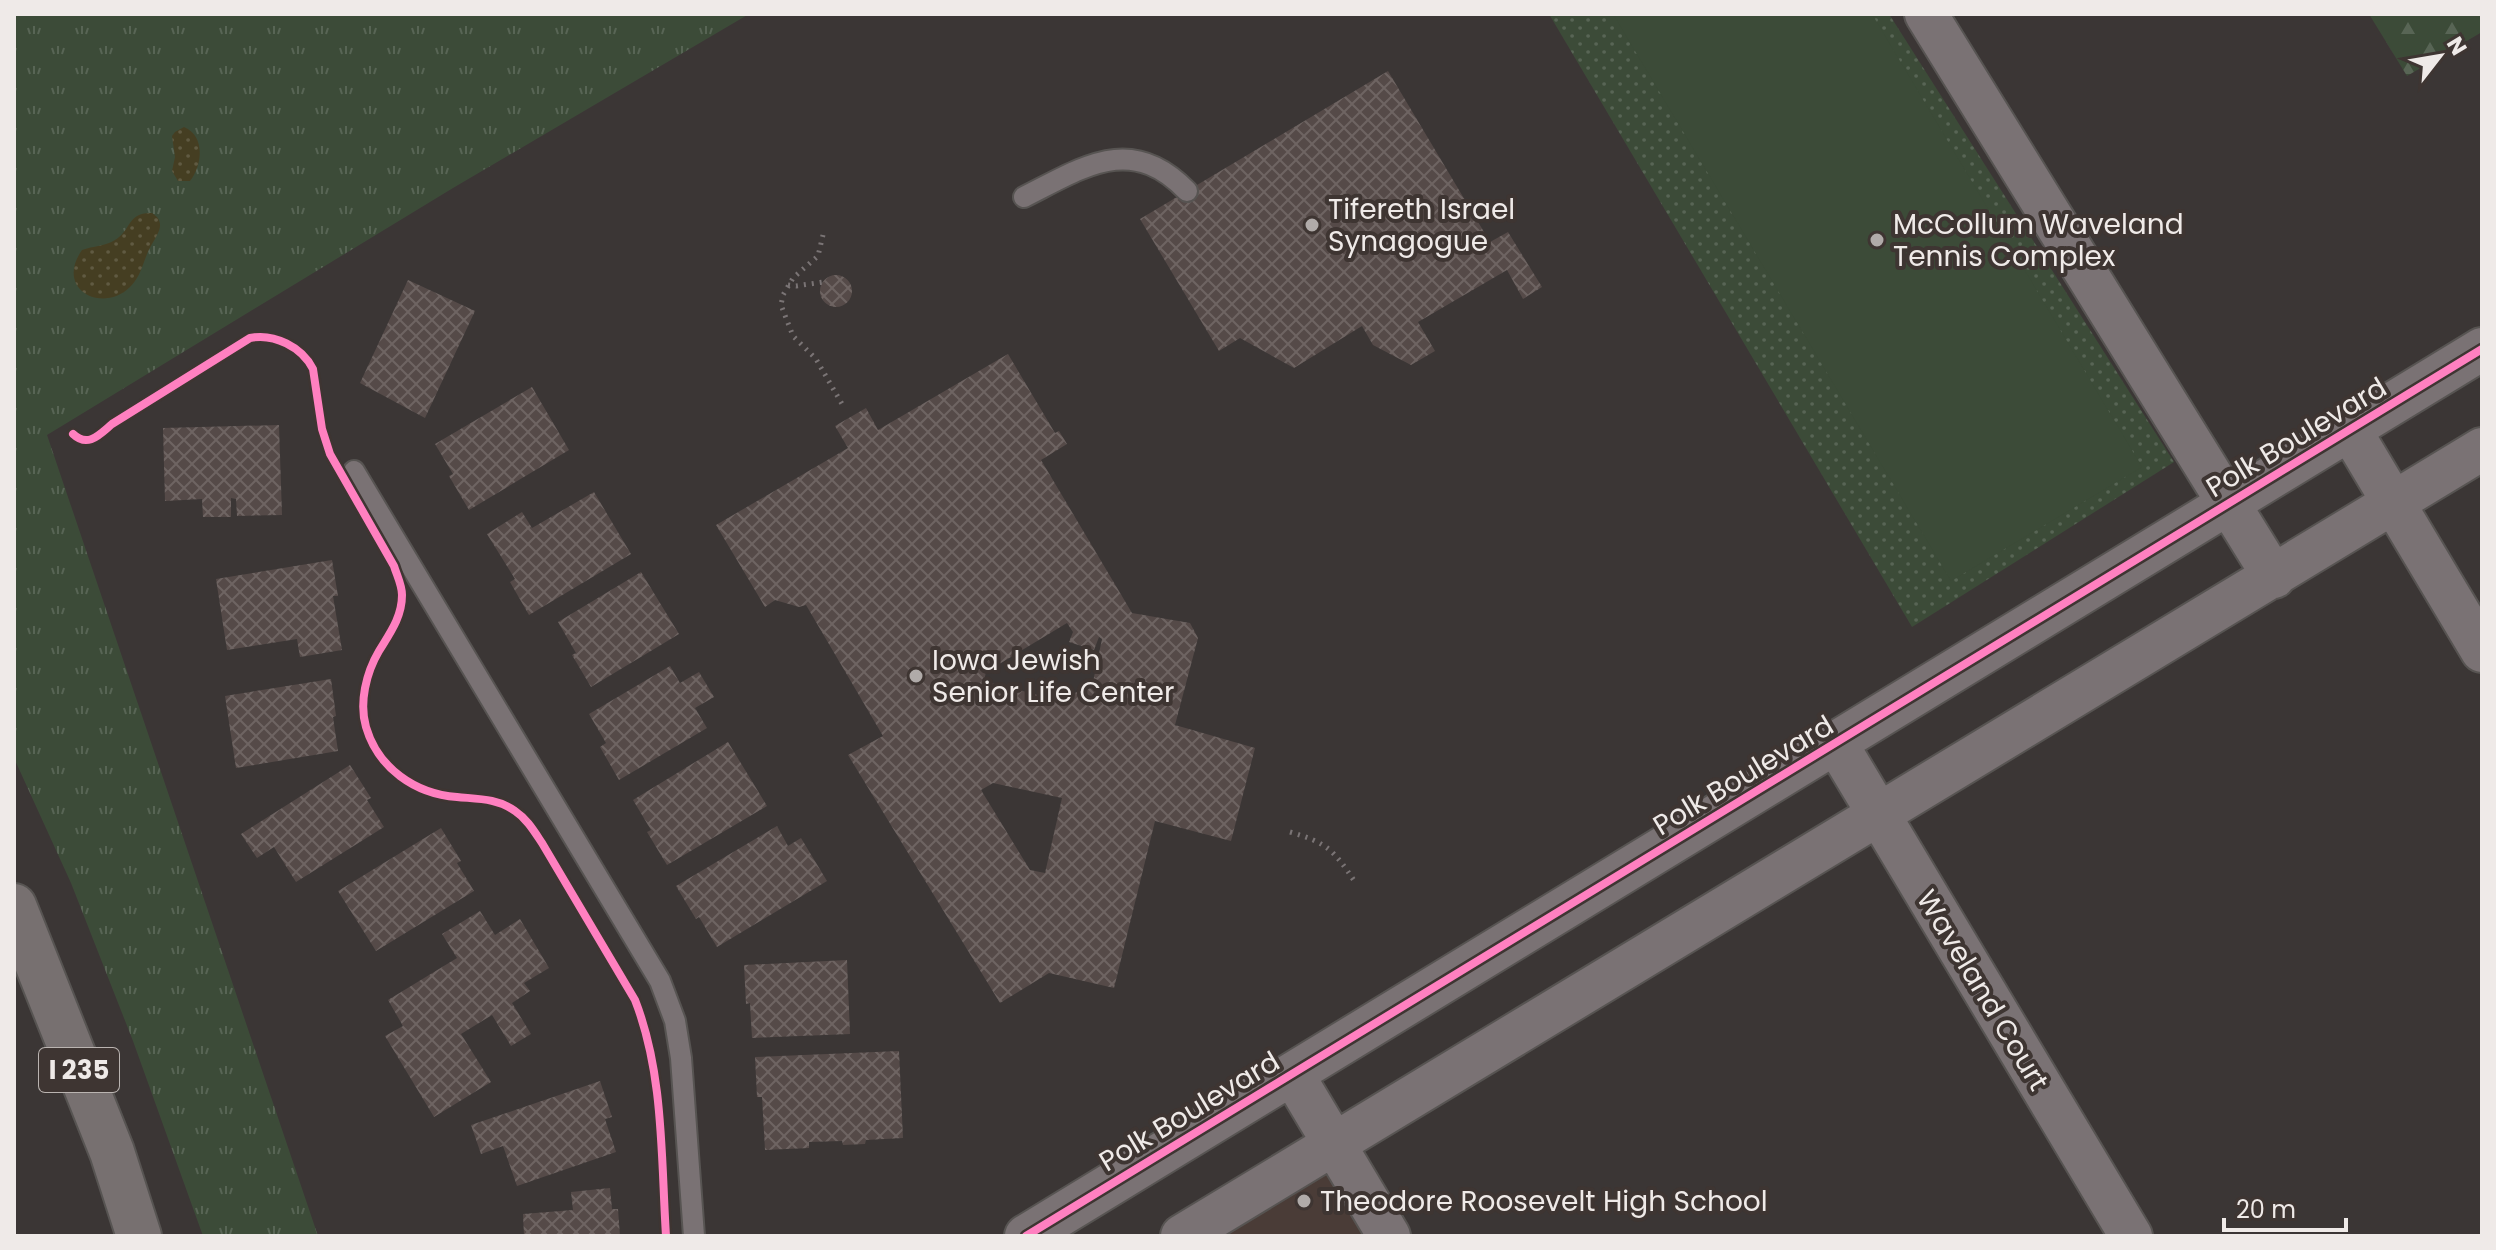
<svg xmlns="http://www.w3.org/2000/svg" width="2496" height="1250" font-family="Poppins,sans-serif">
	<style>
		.built { fill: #4a3c37 }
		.grass { fill: url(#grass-tufts) }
		.forest { fill: url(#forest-firs) }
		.sand { fill: url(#sand-dots) }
		.park { fill: url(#park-dots) }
		.garden { fill: #3c4b38 }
		.building { fill: url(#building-cross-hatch); fill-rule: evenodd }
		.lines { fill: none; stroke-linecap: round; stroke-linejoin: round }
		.lane-casing { stroke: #575452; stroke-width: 24 }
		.street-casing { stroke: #575452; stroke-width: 46 }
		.highway-casing { stroke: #575452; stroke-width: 48 }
		.path { stroke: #7a7475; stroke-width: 5; stroke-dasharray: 2 6; stroke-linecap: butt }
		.lane { stroke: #7a7274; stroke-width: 20 }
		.street { stroke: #7a7274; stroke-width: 42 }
		.highway { stroke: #777070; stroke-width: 44 }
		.cycleway-casing { stroke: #3e3532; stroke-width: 13 }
		.cycleway { stroke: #ff80c0; stroke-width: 8 }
		.poi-dot { fill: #b0aba9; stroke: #3e3532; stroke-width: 3 }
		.labels { text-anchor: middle; stroke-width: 8; stroke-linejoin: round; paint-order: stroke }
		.shield { fill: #3e3532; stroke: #bab4b1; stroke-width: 2 }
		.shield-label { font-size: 26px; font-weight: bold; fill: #efeae8 }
		.poi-label { font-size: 28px; fill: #efeae8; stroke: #3e3532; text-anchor: start }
		.street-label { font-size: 28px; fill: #efeae8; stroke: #3e3532 }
	</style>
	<defs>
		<pattern id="grass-tufts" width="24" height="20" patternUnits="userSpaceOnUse" patternTransform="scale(2)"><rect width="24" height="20" fill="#3c4b38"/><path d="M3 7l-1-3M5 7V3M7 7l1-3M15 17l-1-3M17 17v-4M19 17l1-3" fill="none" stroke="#586555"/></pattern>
		<pattern id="forest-firs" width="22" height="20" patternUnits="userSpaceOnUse" patternTransform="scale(2)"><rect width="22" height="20" fill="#3c4b38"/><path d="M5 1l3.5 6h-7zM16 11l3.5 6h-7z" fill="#586555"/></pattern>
		<pattern id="sand-dots" width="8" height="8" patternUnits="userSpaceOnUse" patternTransform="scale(2)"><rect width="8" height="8" fill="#453e22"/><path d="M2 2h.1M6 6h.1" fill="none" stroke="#605a42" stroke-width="1.8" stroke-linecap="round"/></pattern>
		<pattern id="park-dots" width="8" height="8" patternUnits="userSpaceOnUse" patternTransform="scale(2)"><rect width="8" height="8" fill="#3c4b38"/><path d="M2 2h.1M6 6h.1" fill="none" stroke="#586555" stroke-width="1.8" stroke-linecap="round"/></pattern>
		<pattern id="building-cross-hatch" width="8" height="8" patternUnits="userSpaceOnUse" patternTransform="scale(2)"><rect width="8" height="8" fill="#554a48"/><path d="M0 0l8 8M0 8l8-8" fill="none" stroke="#6e6462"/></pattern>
	</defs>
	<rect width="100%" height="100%" fill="#3b3635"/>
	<path class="built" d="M1334 1145 1389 1236H1182Z"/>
	<path class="grass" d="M14 14H749L453 188 47 435 318 1236H203L133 1041 71 883 14 758Z"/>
	<path class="forest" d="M2369 14H2482V32L2407 76Z"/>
	<path class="sand" d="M184 127C206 136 202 166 190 181H178L172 171 175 157 172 136 175 132Z
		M152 213C166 222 159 232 152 244 143 259 143 274 130 287 103 314 54 290 82 250 93 246 106 246 115 240 131 231 127 212 152 213Z"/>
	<path class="park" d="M1549 14H1889L2174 462 1912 627Z"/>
	<path class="garden" d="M1613 14H1872L2142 467 1951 581Z"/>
	<path class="building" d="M1388 71 1490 242 1508 232 1542 287 1523 299 1507 270 1418 322 1435 351 1411 365 1373 345 1362 326 1294 368 1240 338 1219 351 1140 219Z
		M820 291a16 16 0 1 1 32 0a16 16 0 1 1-32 0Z
		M408 280 475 311 425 418 360 383Z
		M1008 354 1055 433 1059 431 1067 444 1041 460 1132 613 1190 623 1198 638 1175 725 1255 748 1231 841 1155 821 1114 988 1049 973 1000 1003 848 755 883 736 806 605 799 607 775 600 765 607 716 525 848 448 835 426 866 408 878 430ZM1067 623 1073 632 1069 642 1094 650 1099 637 1102 639 1093 682 1062 701 984 681 986 672ZM993 783 1062 798 1045 873 1030 870 981 790Z
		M532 387 569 450 469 510 449 476 453 474 435 444Z
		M279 425 282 515 237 516 236 499 231 498V517H203L202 499 165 501 163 428Z
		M594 492 631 554 529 615 510 582 515 579 487 534 522 512 532 528Z
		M332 560 338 596H333L342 650 300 657 297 639 227 650 216 579Z
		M641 572 679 634 591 687 572 655 576 653 558 622Z
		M670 666 680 683 699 672 714 697 695 708 707 728 619 780 600 747 606 743 589 714Z
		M331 679 336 716 333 717 338 751 236 768 225 696Z
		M728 742 767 806 667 865 647 832 651 830 633 800Z
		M350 765 371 798 367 800 384 827 296 882 274 847 257 858 241 834Z
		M777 826 788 846 801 838 827 881 717 947 699 917 696 919 676 886Z
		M441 828 461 861 457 863 474 891 376 951 338 891Z
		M480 911 495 935 520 919 549 968 524 983 530 991 512 1003 531 1034 511 1046 492 1015 461 1034 491 1082 434 1117 385 1036 403 1026 388 1000 457 958 442 934Z
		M847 960 850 1034 752 1038 750 1003 746 1004 744 965Z
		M899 1051 903 1138 866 1140 865 1144 843 1145 842 1141 809 1142V1148L765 1150 762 1097H757L755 1057Z
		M600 1081 612 1117 605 1119 616 1152 517 1186 503 1146 481 1154 471 1125Z
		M610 1188 612 1209H618L620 1236H524L523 1214 573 1210 571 1192Z"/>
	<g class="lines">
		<g class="lane-casing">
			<path id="lane" d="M1024 197C1084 167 1131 133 1187 191
				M354 471 660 981 675 1021 681 1058 694 1236"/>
		</g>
		<g class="street-casing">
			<path id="street" d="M1926 14 2274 577
				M2350 430 2482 651
				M1836 743 2131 1236
				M1293 1075 1389 1236
				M1026 1236 2482 349
				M1182 1236 2482 449"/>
		</g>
		<g class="highway-casing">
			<path id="highway" d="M14 906 112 1152 139 1236"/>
		</g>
		<path class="path" d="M823 235 818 256 793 278 783 295 781 305 793 336 816 359 842 404
			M788 285 796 286 823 282
			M1290 832C1327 843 1333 849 1355 882"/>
		<use href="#lane" class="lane"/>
		<use href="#street" class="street"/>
		<use href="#highway" class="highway"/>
		<g class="cycleway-casing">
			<path id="cycleway" d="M73 434C88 448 99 435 112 424L250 338C274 333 302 347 313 369L322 429 330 454 394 566C397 576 402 585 402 595 402 617 390 633 379 651 366 673 359 703 366 727 378 768 415 794 457 797 477 799 497 798 515 811 527 819 534 831 542 843L635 1000C664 1074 661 1158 666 1236
				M1026 1236 2482 349"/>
		</g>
		<use href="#cycleway" class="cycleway"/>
	</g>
	<g class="poi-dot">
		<circle cx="1312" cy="225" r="8"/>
		<circle cx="1877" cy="240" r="8"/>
		<circle cx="916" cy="676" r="8"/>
		<circle cx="1304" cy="1201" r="8"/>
	</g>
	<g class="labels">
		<rect class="shield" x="39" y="1048" width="80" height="44" rx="6"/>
		<g class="shield-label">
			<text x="79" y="1079">I 235</text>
		</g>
		<g class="poi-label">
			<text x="1328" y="219">Tifereth Israel<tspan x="1328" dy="32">Synagogue</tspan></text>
			<text x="1893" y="234">McCollum Waveland<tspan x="1893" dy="32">Tennis Complex</tspan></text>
			<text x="932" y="670">Iowa Jewish<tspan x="932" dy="32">Senior Life Center</tspan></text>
			<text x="1320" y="1211">Theodore Roosevelt High School</text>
		</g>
		<g class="street-label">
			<text transform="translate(2296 437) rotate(-31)" y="10">Polk Boulevard</text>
			<text transform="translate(1743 775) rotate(-31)" y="10">Polk Boulevard</text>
			<text transform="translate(1983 990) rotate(59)" y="10">Waveland Court</text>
			<text transform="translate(1189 1111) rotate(-31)" y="10">Polk Boulevard</text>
		</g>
	</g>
	<rect width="2496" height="1250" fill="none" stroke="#efeae8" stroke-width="32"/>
	<g transform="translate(2440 56) rotate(59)" stroke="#3e3532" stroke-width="6" paint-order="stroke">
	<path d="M0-6L14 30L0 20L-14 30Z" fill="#efeae8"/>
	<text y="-12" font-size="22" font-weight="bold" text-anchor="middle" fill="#efeae8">N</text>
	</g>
	<path d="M2224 1218v12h122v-12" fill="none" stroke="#efeae8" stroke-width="4"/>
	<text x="2236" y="1218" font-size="24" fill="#efeae8" stroke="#3e3532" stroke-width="6" paint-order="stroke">20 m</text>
</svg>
